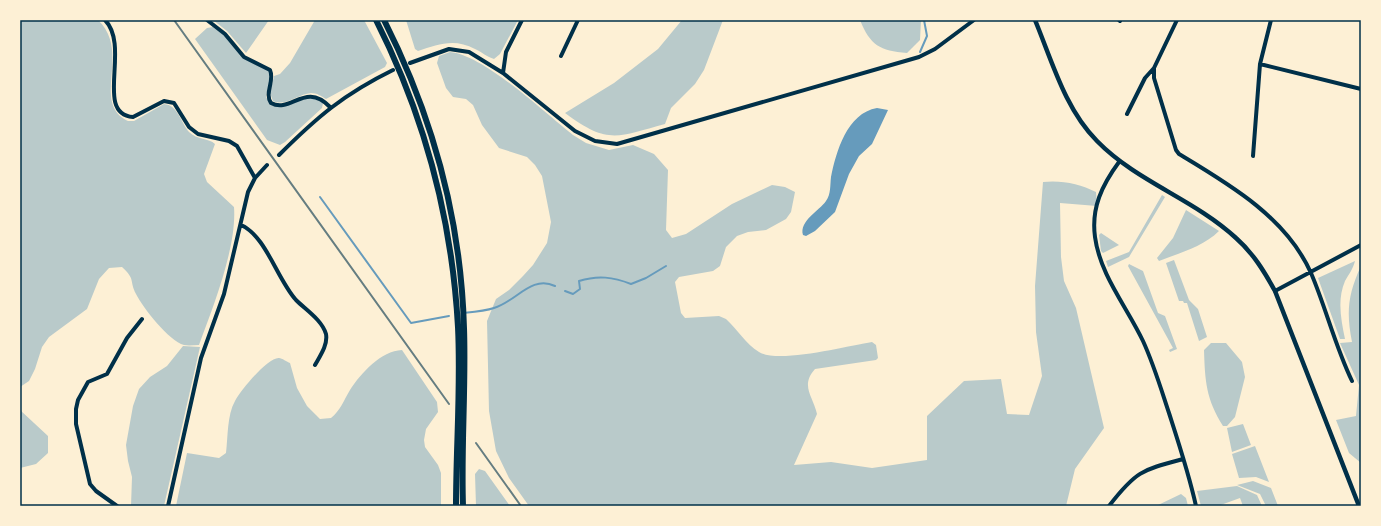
<svg xmlns="http://www.w3.org/2000/svg" width="1381" height="526" font-family="Ubuntu,sans-serif">
	<style>
		.green { fill: #b9caca }
		.water { fill: #669bbc }
		.lines { fill: none; stroke-linecap: round; stroke-linejoin: round }
		.stream { stroke: #669bbc; stroke-width: 2 }
		.minor { stroke: #003049; stroke-width: 4 }
		.tertiary { stroke: #003049; stroke-width: 4.5 }
		.trunk { stroke: #003049; stroke-width: 6 }
		.rail { stroke: #657d81; stroke-width: 2 }
		.neatline { fill: none; stroke: #003049; stroke-width: 1.5 }
	</style>
	<rect width="100%" height="100%" fill="#fdf0d5"/>
	<path class="green" d="M20 20H98C132 52 90 103 128 121H134L164 104C178 105 181 123 189 132 197 140 209 138 215 144L204 174 207 182 234 207C237 247 213 307 199 345 194 345 189 346 184 345 169 341 143 308 136 294 129 280 136 280 122 267L109 268 99 279 87 309 49 337 42 347 35 369 29 381 20 387Z
		M213 20H269L246 53 227 31Z
		M315 20H364L387 63 385 67 326 99C321 96 317 93 311 93 298 94 286 107 273 101L270 93 274 76 280 74 290 63Z
		M406 20H518L500 54 494 59C487 57 482 52 475 49 455 38 438 44 418 51L415 49Z
		M682 20H723L704 70 695 84 671 108 665 124C617 137 608 145 565 113L614 83 658 49Z
		M860 20H921L920 40 907 53C880 51 870 45 860 20Z
		M213 27 224 35 243 58 269 71V83L266 97 271 105C290 113 304 89 323 103L322 108 285 142 280 145 267 140 195 39 207 28Z
		M450 52C484 55 545 113 573 135L586 143 609 150 633 145 654 154 668 170 666 230 672 238 686 234 732 204 772 185 785 187 795 192 791 212 786 219 766 230 748 232 737 236 726 247 720 266 713 271 679 277 675 282 681 313 685 318 719 316 726 319C737 329 746 344 759 352 778 364 847 346 872 342L876 345 878 358 876 360 815 369C800 386 813 396 817 414L794 465 831 462 872 468 927 460V416L964 381 1001 379 1007 414 1029 415 1042 376 1036 332 1035 286 1043 182C1062 180 1080 184 1096 192L1097 206 1060 203 1061 257 1064 281 1076 308 1104 428 1075 469 1066 506H529L509 478 496 451 489 411 487 321 496 299 509 290 523 276 533 265 547 243 551 222 542 176 535 165 527 157 499 148 482 125 473 105 466 99 453 97 446 88 437 63 439 56Z
		M1162 195 1165 197 1129 257 1108 267 1106 261 1129 252Z
		M1186 210 1219 231C1203 247 1179 253 1159 261L1157 258 1173 238Z
		M1101 233 1119 245 1103 253 1101 251 1099 235Z
		M1174 260 1189 300 1198 309 1207 337 1199 341 1187 303H1184L1183 301H1179L1166 263Z
		M1355 261C1353 269 1349 274 1345 281 1337 300 1341 319 1345 339H1340L1318 278Z
		M1129 264 1143 271 1158 313 1165 316 1177 349 1170 352 1169 350 1173 348 1128 266Z
		M1361 266V463L1349 453 1336 420 1356 416 1359 385 1340 343 1352 342C1346 312 1348 294 1361 266Z
		M1211 343H1226L1242 362 1245 377 1235 417 1227 426H1223C1206 399 1205 381 1204 350Z
		M183 346 200 347 164 506H131L132 477 128 461 126 445 133 406 139 389 150 377 167 366Z
		M402 350 437 402 438 412 426 429 424 440 425 447 438 465 441 473V506H176L187 453 219 458 226 453C228 437 227 415 235 401 240 391 268 357 279 358 282 358 287 362 290 363L297 388 307 406 320 419 331 418C340 411 344 400 350 390 361 373 381 351 402 350Z
		M20 410 48 436V453L36 464 20 468Z
		M1243 424 1251 445 1232 452 1227 428Z
		M1255 446 1269 482 1256 477 1239 478 1232 454Z
		M479 469 485 471 510 506H476L475 474Z
		M1253 481 1271 488 1278 506H1266L1260 494 1237 485Z
		M1237 486 1257 495 1262 506H1243L1240 498 1218 506H1201L1197 491Z
		M1181 494 1186 498 1188 506H1156Z"/>
	<path class="water" d="M877 108 888 110 872 144 859 156 849 174 835 212 815 231 806 236 803 235C799 221 819 211 826 201 831 194 830 185 831 177 836 152 847 113 877 108Z"/>
	<g class="lines">
		<path class="stream" d="M920 52 927 36 924 20
			M320 197 411 323 449 316
			M565 291 573 294 580 289 579 281C598 275 613 277 631 284L646 278 666 266
			M464 313C474 312 485 311 494 308 517 301 531 275 555 286"/>
		<path class="minor" d="M105 20C131 47 94 114 133 117L164 101 174 103 189 127 198 134 229 141 237 146 255 178
			M207 20 225 34 244 57 270 70C275 81 264 93 271 103 291 114 305 81 330 107
			M1119 20 1120 21
			M1177 20 1154 68V78L1176 150 1179 154C1229 184 1286 217 1311 273 1326 308 1335 346 1352 381
			M561 56 578 20
			M410 63 449 49 469 52 503 73 575 131 595 141 617 144 919 57 935 49 974 20
			M1260 64 1361 89
			M503 73 506 52 522 20
			M1127 114 1145 78 1154 68
			M279 155C317 117 344 94 393 70
			M1253 156 1260 64 1271 20
			M1119 162C1102 185 1091 208 1095 237 1100 275 1127 307 1143 341 1154 365 1161 389 1169 413 1179 444 1189 474 1196 506
			M241 225C266 236 277 279 296 300 306 310 322 320 326 334 328 345 320 356 315 365
			M1275 291 1361 245
			M117 506 96 491 90 484 76 424V409L78 400 88 382 107 374 127 338 142 319
			M168 506 201 358 224 294 248 192 255 178 267 165
			M1109 506C1136 471 1142 470 1183 459"/>
		<path class="tertiary" d="M1035 20C1052 61 1065 109 1097 141 1137 182 1194 199 1236 238 1253 253 1264 271 1275 291L1359 506"/>
		<path class="trunk" d="M376 20C425 117 452 219 458 327 461 387 456 447 456 506
			M384 20C432 115 461 220 464 328 466 387 461 447 463 506"/>
		<path class="rail" d="M174 20 449 404
			M476 443 521 506"/>
	</g>
	<rect width="1381" height="526" fill="none" stroke="#fdf0d5" stroke-width="42"/>
	<rect x="21" y="21" width="1339" height="484" class="neatline"/>
</svg>
